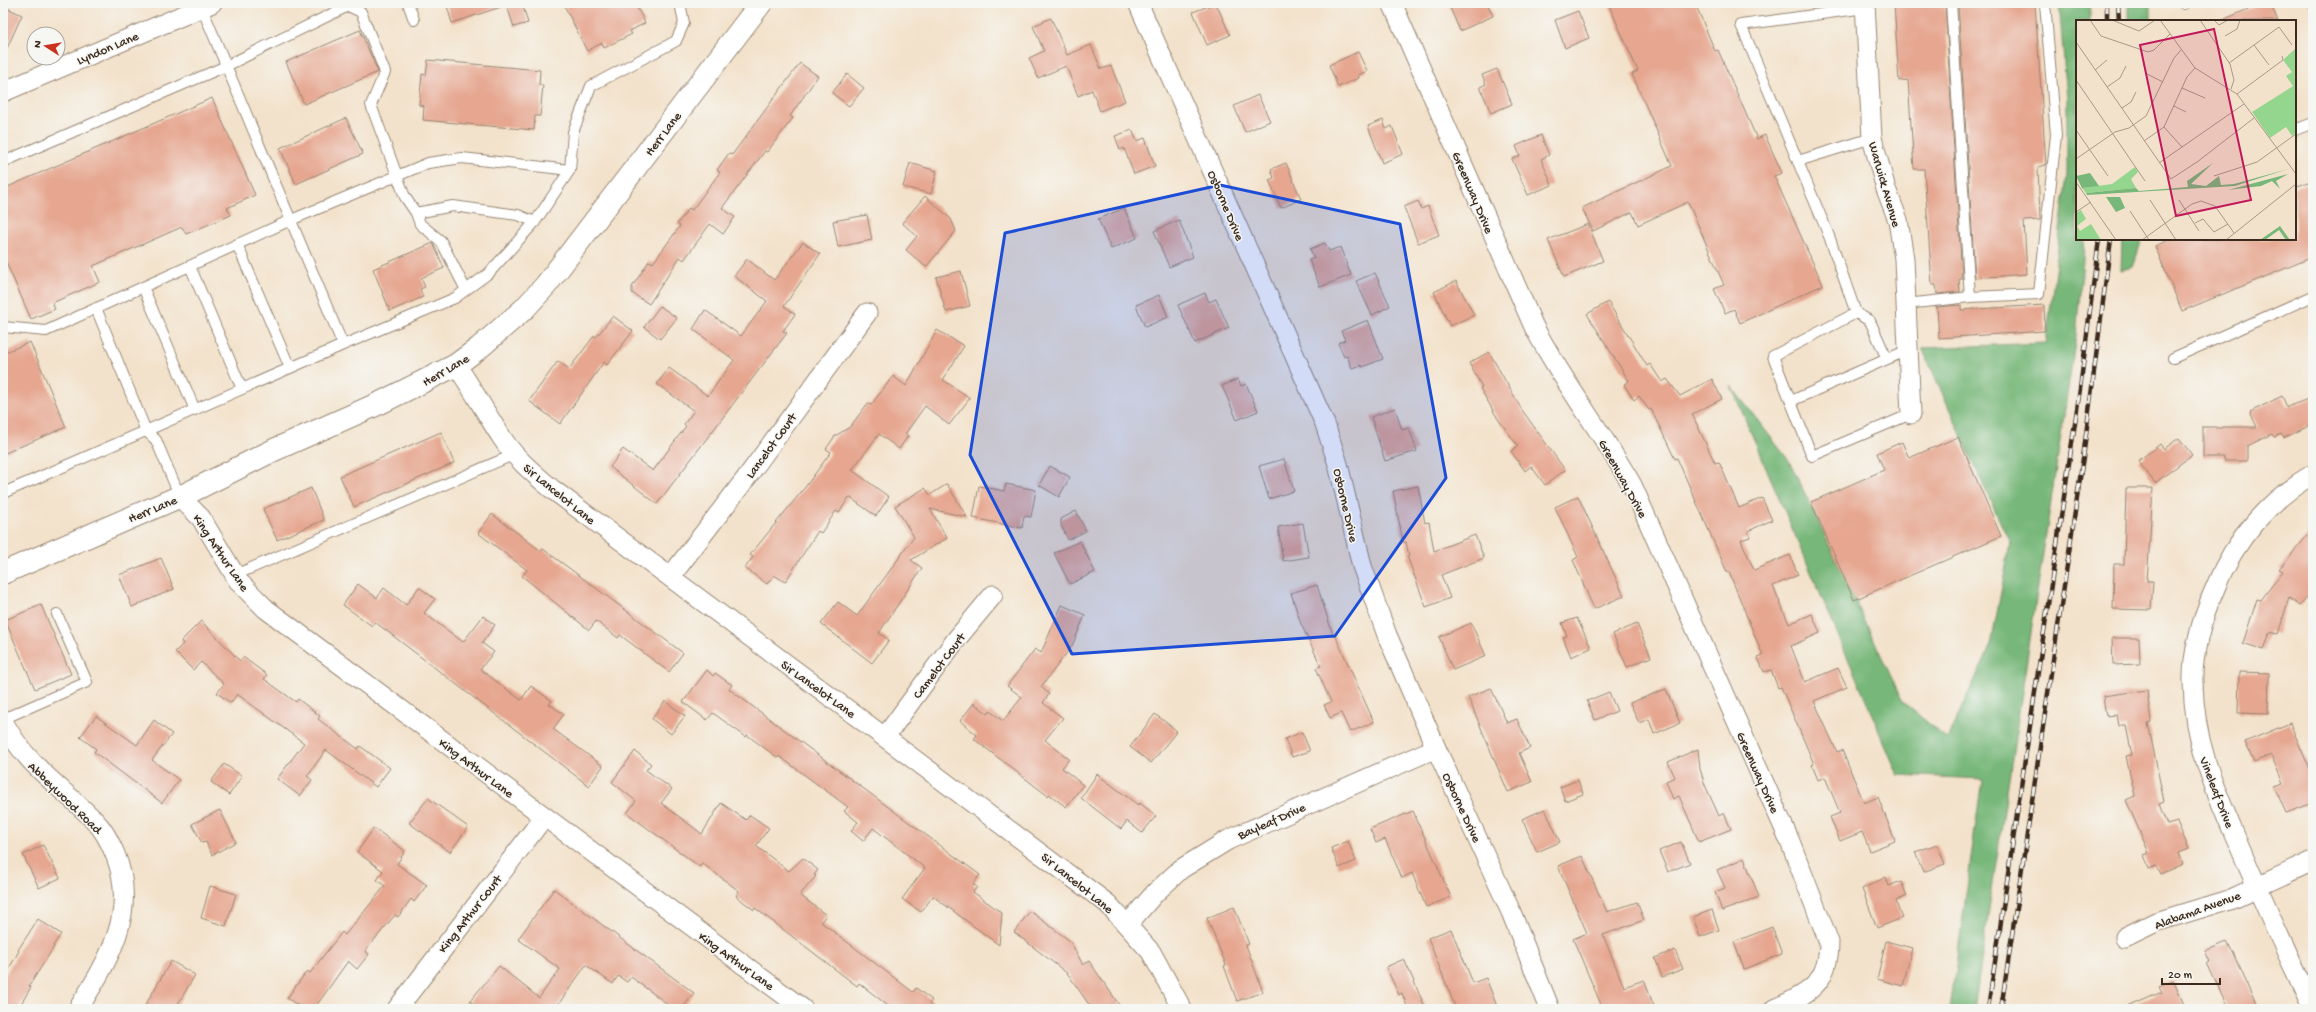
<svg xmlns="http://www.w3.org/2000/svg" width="2316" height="1012" font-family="'Gochi Hand',sans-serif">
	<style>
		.forest { fill: #77b779; stroke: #59704c }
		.building { fill: #e6a68f }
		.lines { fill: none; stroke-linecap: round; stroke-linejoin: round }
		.service-casing { stroke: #978674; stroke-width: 12 }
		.minor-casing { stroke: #978674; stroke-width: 21 }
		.secondary-casing { stroke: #978674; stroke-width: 24 }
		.service { stroke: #fff; stroke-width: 10 }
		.minor { stroke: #fff; stroke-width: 19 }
		.secondary { stroke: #fff; stroke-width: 22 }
		.rail-casing { stroke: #3b2a1e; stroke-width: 4.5 }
		.rail { stroke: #f6f6f2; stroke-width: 3; stroke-dasharray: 9; stroke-linecap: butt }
		.marked { fill: #1d4ed8; fill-opacity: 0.2; stroke: #1d4ed8; stroke-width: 3; stroke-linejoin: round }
		.labels { text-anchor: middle; stroke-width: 3; stroke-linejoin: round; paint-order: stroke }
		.street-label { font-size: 13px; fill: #3b2a1e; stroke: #f6f6f2 }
		.inset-road { fill: none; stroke: #a99886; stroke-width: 1 }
		.view { fill: #c2185b; fill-opacity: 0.15; stroke: #c2185b; stroke-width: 2 }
		.inset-edge { fill: none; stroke: #3b2a1e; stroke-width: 2 }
	</style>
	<rect width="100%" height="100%" fill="#f6f6f2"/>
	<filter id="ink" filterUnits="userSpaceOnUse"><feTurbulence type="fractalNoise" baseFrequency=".025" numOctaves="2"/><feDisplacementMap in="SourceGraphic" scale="8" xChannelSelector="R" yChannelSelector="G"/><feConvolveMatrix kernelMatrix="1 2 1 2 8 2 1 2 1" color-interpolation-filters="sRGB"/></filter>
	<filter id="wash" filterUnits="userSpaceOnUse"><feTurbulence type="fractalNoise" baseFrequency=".012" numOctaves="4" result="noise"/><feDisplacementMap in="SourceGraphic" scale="16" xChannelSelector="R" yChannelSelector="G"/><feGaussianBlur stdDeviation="0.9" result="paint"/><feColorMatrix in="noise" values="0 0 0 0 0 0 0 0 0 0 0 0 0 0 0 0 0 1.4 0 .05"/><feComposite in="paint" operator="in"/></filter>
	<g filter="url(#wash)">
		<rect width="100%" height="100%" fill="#f3e2cb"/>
		<path class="forest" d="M2059 3H2090V21H2077V239H2085L2076 336 1974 1009H1950L1982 779 1898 775 1731 386 1790 462 1903 702 1947 739 1991 645 2010 544 1922 348 2046 343 2067 175V98Z
			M2129 3H2151V21H2129Z
			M2122 239H2142L2133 267 2121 270Z"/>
		<g id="blocks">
			<path class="building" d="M446 3H503L504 6 452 23Z
				M506 3H522L528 23 514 27Z
				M563 3H635L645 23 630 31 632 34 604 48 602 43 587 51Z
				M1216 3 1230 35 1207 45 1193 12Z
				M1448 3H1487L1493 16 1460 31Z
				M1608 3H1695L1715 51 1718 50 1757 139 1765 135 1782 173 1774 176 1823 285 1740 323 1734 309 1725 313 1714 289 1724 285 1688 202 1638 225 1632 212 1593 231 1582 208 1672 166 1632 74 1638 71Z
				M1894 3H1945L1962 279H1959L1960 292 1937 294 1936 285H1932L1924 169H1914L1908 80 1899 81Z
				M1958 3H2035L2046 165 2038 167 2040 220 2024 221 2027 274 1975 278Z
				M2263 3H2270L2278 21H2220Z
				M3 6 22 15 3 57Z
				M1578 11 1589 38 1565 48 1555 20Z
				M1051 18 1067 55 1091 45 1101 69 1111 66 1125 101 1100 111 1092 90 1078 96 1066 66 1038 78 1029 58 1044 51 1033 26Z
				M360 30 378 72 304 104 286 62Z
				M1358 52 1367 71 1358 75 1359 78 1338 87 1329 65Z
				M428 60 540 70 539 85H543L540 116H535L534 130 423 120 424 106 419 105 422 74 426 75Z
				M800 63 818 76 790 116 793 118 767 152 765 151 722 208 735 217 723 234 710 224 684 260 680 257 649 304 632 293V287L649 261 653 263 680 226 677 224 689 208 692 210 720 172 717 170 729 153 732 155Z
				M1497 69 1512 104 1491 113 1480 87 1486 84 1482 75Z
				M847 74 864 88 849 106 832 93Z
				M1258 95 1270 121 1245 132 1234 106Z
				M212 98 255 195 227 208 231 215 186 234 182 227 93 266 100 282 52 303 55 309 31 319 3 255V189Z
				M346 118 363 154 296 184 280 148Z
				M1383 120 1386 129 1392 126 1403 154 1382 163 1368 126Z
				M1132 130 1137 141 1145 138 1155 166 1134 174 1124 148 1120 150 1115 136Z
				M1541 135 1549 155 1541 159 1552 185 1528 195 1512 159 1520 156 1516 146Z
				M910 163 937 171 931 194 903 187Z
				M1286 163 1301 199 1281 208 1269 180 1274 178 1271 169Z
				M2313 180V257L2182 311 2155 246 2171 239H2295V187Z
				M925 196 951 219 956 231 926 267 906 250 917 236 902 223Z
				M1418 201 1421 209 1428 206 1439 235 1418 243 1404 207Z
				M1124 208 1137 238 1111 249 1098 219Z
				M867 215 872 240 838 247 833 221Z
				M1179 220 1193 257 1169 267 1154 231Z
				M1588 224 1603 261 1564 277 1548 240Z
				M803 242 820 254 784 306 795 314 783 331 787 333 657 504 610 467 623 449 653 471 686 426 684 424 694 411 657 384 669 368 708 396 734 360 693 329 705 310 741 336 767 301 734 276 747 259 774 280Z
				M433 243 444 268 421 278 425 287 420 289 423 297 390 311 373 269Z
				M1325 243 1329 251 1340 247 1351 275 1320 287 1309 260 1314 258 1310 249Z
				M961 271 970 306 946 312 936 277Z
				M1375 273 1390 306 1372 315 1356 281Z
				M1456 281 1474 315 1450 326 1434 292Z
				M1205 293 1209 302 1216 299 1229 328 1195 343 1178 305Z
				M1159 295 1168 317 1145 327 1136 305Z
				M1608 302 1647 366 1650 364 1662 382 1667 379 1680 396 1712 379 1722 399 1692 414 1715 463 1719 462 1739 508 1762 498 1772 520 1748 531 1750 537 1741 540 1754 570 1790 555 1798 575 1773 586 1789 624 1812 614 1820 633 1791 646 1805 682 1838 668 1847 687 1814 701 1837 752 1842 750 1864 803 1878 797 1895 841 1870 851 1862 832 1840 841 1830 817 1840 813 1825 777 1818 780 1812 765 1814 764 1781 687 1778 688 1771 670 1764 672 1758 658 1763 656 1729 572H1727L1677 458 1675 459 1651 409 1649 410 1639 396 1634 400 1624 385 1629 381 1587 314Z
				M1961 305V310L2044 305 2045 331 1939 338 1937 307Z
				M660 306 677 318 660 339 644 327Z
				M613 316 633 331 607 365 604 362 560 424 529 401 558 361 569 369 594 336 596 337Z
				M1368 320 1383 359 1362 367 1361 365 1352 368 1347 356 1344 357 1338 343 1345 340 1341 331Z
				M937 330 964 346 943 380 970 398 949 425 925 406 905 434 908 436 899 449 879 434 852 470 889 497 876 516 849 497 839 513 836 511 821 533 818 531 785 582 774 575 767 584 745 568 753 557 750 555 806 486 831 452 826 449 835 436 850 427 868 403 871 405 893 376 906 386Z
				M30 342 66 427 3 454V353Z
				M1489 352 1522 410 1565 470 1545 485 1531 466 1525 471 1511 451 1518 446 1498 419 1480 388 1482 387 1469 363Z
				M1238 379 1241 386 1246 384 1258 411 1237 420 1222 386Z
				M2282 396 2287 407 2313 397V424L2284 438 2281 434 2274 437 2272 434 2247 446V461H2224V457H2203V427H2257L2250 412Z
				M1395 408 1402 430 1409 428 1417 451 1385 461 1371 417Z
				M441 432 454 463 354 507 340 476Z
				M1958 437 2001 536 1854 600 1811 502 1884 470 1877 453 1902 442 1909 458Z
				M2179 438 2192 455 2155 483 2138 461 2160 444 2164 449Z
				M1284 459 1294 491 1269 499 1259 466Z
				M1050 466 1070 477 1059 497 1039 485Z
				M947 484 967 517 930 509 947 538 911 560 922 568 879 633 889 640 872 663 821 624 838 602 857 616 914 537 895 506 925 488 930 495Z
				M1006 484 1036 490 1031 517 1024 516 1022 528 973 518 979 486 1004 491Z
				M1418 486 1425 523 1429 522 1434 551 1475 535 1484 558 1441 575 1450 598 1426 607 1407 556H1409L1406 542H1403L1393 491Z
				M311 488 324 520 277 540 263 509Z
				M2126 488H2153L2147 582H2153L2151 610 2113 609 2114 564H2124Z
				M1578 496 1624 596 1594 609 1573 560 1578 557 1555 507Z
				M1076 511 1086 531 1068 540 1061 525V519Z
				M492 514 541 551 543 549 596 588 683 653 669 672 620 635 618 638 596 621 589 630 522 576 527 570 478 533Z
				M1303 523 1309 557 1283 561 1278 527Z
				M2313 529V590L2300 606 2289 598 2278 634 2270 632 2264 650 2243 643 2257 599 2261 600 2283 571 2279 569Z
				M1080 541 1095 572 1070 584 1054 553Z
				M161 558 174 589 132 607 119 575Z
				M358 584 377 598 384 588 406 605 419 587 435 599 424 613 463 642 483 616 495 625 482 643 494 652 480 669 521 700 531 686 552 701 549 704 564 714 553 729 603 766 589 786 375 622 372 626 343 605Z
				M1317 585 1333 635H1335L1374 722 1350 732 1341 713 1330 718 1324 705 1331 702 1316 668 1321 666 1301 624 1291 593Z
				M41 605 71 674 35 689 5 620Z
				M1062 605 1085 615 1072 646 1041 687 1049 694 1043 703 1063 718 1045 740 1069 759 1062 768 1083 785 1066 807 1049 794 1048 796 974 739 977 735 960 721 974 703 988 714 990 711 1003 721 1022 697 1007 686 1035 649 1041 653Z
				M1577 618 1591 648 1571 657 1563 637 1567 636 1562 623Z
				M201 621 240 661 243 657 267 675 264 679 296 702 298 699 320 716 318 719 358 749 360 746 390 768 376 787 326 750 307 776 312 780 300 796 277 779 304 743 237 694 231 703 217 693 224 684 201 662 193 670 175 652 183 644 181 641Z
				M1471 623 1486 656 1453 670 1439 637Z
				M1637 624 1651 657 1627 667 1613 634Z
				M2112 638H2139L2140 664 2113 665Z
				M707 670 713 676 715 673 732 685 729 689 744 700 980 875 973 884 977 887 973 892 1002 913 999 945 933 896 921 912 902 899 925 868 873 828 863 841 851 831 858 822 844 811 848 807 779 756 778 758 747 735 746 737 713 713 707 720 683 702Z
				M2239 672 2269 673 2268 714 2238 713Z
				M1491 688 1507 723 1517 719 1530 748 1519 753 1532 782 1508 792 1468 697Z
				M1666 689 1680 723 1654 734 1649 719 1639 723 1630 703Z
				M2147 690 2151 722 2148 723 2164 802 2159 804 2167 825 2177 822 2189 849 2179 853 2183 864 2160 874 2156 866 2149 869 2144 855 2149 853 2126 800 2135 796 2126 756 2132 755 2126 726H2119L2117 715 2106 716 2103 696Z
				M1609 692 1617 711 1595 720 1587 701Z
				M665 701 685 716 671 734 652 719Z
				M1155 714 1177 731 1151 763 1130 747Z
				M96 716 137 745 154 720 172 734 152 760 179 780 162 803 94 752 96 749 80 737Z
				M2290 723 2313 777V803L2286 813 2274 786 2283 783 2271 755 2254 762 2245 742Z
				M1302 732 1310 751 1292 757 1285 739Z
				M1698 749 1700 769 1705 785 1719 816 1724 813 1731 829 1699 842 1679 796 1673 799 1666 781 1675 777 1668 762Z
				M635 751 651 764 646 770 672 789 661 803 702 834 721 803 746 820 750 815 769 828 756 846 789 871 803 858 818 870 814 875 816 876 800 895 826 915 821 922 913 992 916 988 932 1000 929 1004 935 1009H892L859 983 857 986 755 908 754 910 736 896 739 891 702 863 700 867 627 813 636 801 612 782Z
				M224 764 242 776 229 795 211 782Z
				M1097 774 1138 805 1140 803 1156 816 1142 833 1127 821 1121 829 1081 798Z
				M1578 780 1583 794 1565 801 1560 787Z
				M428 798 468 827 450 852 409 823Z
				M1545 809 1560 842 1537 852 1522 819Z
				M220 810 236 842 212 855 206 842 202 843 192 824Z
				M1413 811 1451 897 1426 907 1412 873 1402 878 1385 839 1376 843 1370 829Z
				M374 828 405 851 397 864 427 885 414 902 411 899 398 917 395 915 365 951 369 954 357 969 348 961 314 1009H303L287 998 307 971 310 973 342 932 345 935 385 886 377 880 383 871 357 852Z
				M1348 841 1356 861 1339 868 1331 848Z
				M1681 842 1690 863 1668 872 1659 851Z
				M1937 844 1945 864 1923 872 1915 852Z
				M43 845 60 878 39 888 23 855Z
				M1582 856 1607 912 1637 902 1644 920 1603 935 1624 987 1644 980 1655 1009H1603L1573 939 1587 933 1558 866Z
				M1744 858 1759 897 1722 911 1715 892 1725 888 1717 870Z
				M1886 877 1889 886 1901 881 1907 896 1896 901 1902 918 1877 928 1862 889Z
				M210 886 236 894 226 926 201 918Z
				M554 889 694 993 682 1009H674L631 977 627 982 618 976 613 984 586 965 555 1009H480L470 1001 499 966 539 998 560 969 518 939Z
				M1234 907 1249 944 1246 945 1263 992 1237 1001 1224 966 1226 965 1207 918Z
				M1712 910 1719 930 1700 937 1693 917Z
				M1030 911 1070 941 1083 965 1089 961 1122 1009H1092L1068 974 1014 932Z
				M38 919 61 934 53 946 54 947 29 986 31 987 18 1009H3V979L19 951 18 950Z
				M1772 927 1782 954 1744 969 1734 942Z
				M1451 929 1473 983 1486 978 1498 1009H1456L1428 938Z
				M1886 941 1912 948 1903 986 1877 979Z
				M2227 942 2232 952H2233L2258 1009H2228L2207 963 2210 962 2205 951Z
				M1675 950 1683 969 1662 977 1655 958Z
				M1404 959 1426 1009H1408L1402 993 1399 995 1386 967Z
				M171 961 195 975 175 1009H143Z
				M2173 980 2186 1009H2123L2162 992 2159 986Z"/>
		</g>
	</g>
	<g filter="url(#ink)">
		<use href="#blocks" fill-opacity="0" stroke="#978674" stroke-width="1"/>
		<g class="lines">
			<g class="service-casing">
				<path id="service" d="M408 3 414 20
					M1951 3 1970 297
					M2313 3V4
					M2184 4 2186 3
					M1865 8 1741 25 1829 236 1856 313 1773 356 1812 456 1911 414
					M2295 130 2313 123
					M1798 161 1872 138
					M3 162 226 66 348 6 361 12 385 72 371 105 405 197 416 213 453 206 518 215 535 222
					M416 213 420 224 441 241 466 290
					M237 244 290 368
					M190 266 242 389
					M143 287 195 410
					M1906 304 1970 297 2039 294 2056 135 2045 3
					M96 308 146 431 156 440 180 497
					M1856 313 1870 321 1887 359
					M3 327 46 331 291 220 428 163 462 158 570 170
					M343 345 455 298 489 273 535 222 570 170 573 132 591 86 676 41 684 23 680 3
					M2173 358 2313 296
					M1791 401 1908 350
					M3 493 343 345 202 8
					M235 575 515 454
					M3 719 87 682 57 614"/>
			</g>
			<g class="minor-casing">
				<path id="minor" d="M1138 3 1325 424 1338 464 1362 566 1387 635 1436 748 1511 912 1550 1009
					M1392 3 1534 327C1563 382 1601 431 1632 485L1789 839 1829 942C1829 983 1809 994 1774 1009
					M1865 3 1872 138 1886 189 1898 220 1904 259 1911 414
					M3 92 212 3
					M456 365C473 389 486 414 502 438 515 458 534 474 552 489L1108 904 1151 952 1182 1009
					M180 497 201 518 239 582 266 609 803 1009
					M671 576 747 477 867 313
					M3 721C27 767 60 785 95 821 104 830 110 842 115 854 139 912 108 961 78 1009
					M885 737 955 641 993 595
					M1128 924 1155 893 1181 869 1228 840 1436 748
					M2125 937 2156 922 2231 899 2313 861
					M397 1009 544 817
					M2313 1009C2289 957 2264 905 2242 852 2217 794 2194 747 2193 682 2192 649 2203 616 2216 586 2235 539 2269 500 2313 474"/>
			</g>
			<g class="secondary-casing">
				<path id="secondary" d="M3 573 188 493 274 450 380 403 456 365 479 348 524 309 546 285 761 3"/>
			</g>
			<use href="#service" class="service"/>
			<use href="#minor" class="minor"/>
			<use href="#secondary" class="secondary"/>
			<g class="rail-casing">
				<path id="rail" d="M2107 3V21
					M2118 3 2119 21
					M1988 1009 2080 389 2099 239
					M2001 1009 2083 458 2111 239"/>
			</g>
			<use href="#rail" class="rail"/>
		</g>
	</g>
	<path class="marked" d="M1220 185 1400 224 1446 478 1335 636 1072 654 970 455 1005 233Z"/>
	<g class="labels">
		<g class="street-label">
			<text transform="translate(107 47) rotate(-23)" y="5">Lyndon Lane</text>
			<text transform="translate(662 133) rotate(-53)" y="5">Herr Lane</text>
			<text transform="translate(1886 184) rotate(74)" y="5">Warwick Avenue</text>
			<text transform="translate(1474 192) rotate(67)" y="5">Greenway Drive</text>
			<text transform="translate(1227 205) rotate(67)" y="5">Osborne Drive</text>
			<text transform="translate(445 369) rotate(-30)" y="5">Herr Lane</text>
			<text transform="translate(770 445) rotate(-54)" y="5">Lancelot Court</text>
			<text transform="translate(1624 478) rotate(61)" y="5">Greenway Drive</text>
			<text transform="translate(560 493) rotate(39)" y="5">Sir Lancelot Lane</text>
			<text transform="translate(1347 505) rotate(77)" y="5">Osborne Drive</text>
			<text transform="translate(152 508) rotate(-23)" y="5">Herr Lane</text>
			<text transform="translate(222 552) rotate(56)" y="5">King Arthur Lane</text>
			<text transform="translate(938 665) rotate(-53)" y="5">Camelot Court</text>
			<text transform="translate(819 688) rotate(36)" y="5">Sir Lancelot Lane</text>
			<text transform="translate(477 767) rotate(37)" y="5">King Arthur Lane</text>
			<text transform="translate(1759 772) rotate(66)" y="5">Greenway Drive</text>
			<text transform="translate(2218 792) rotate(69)" y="5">Vineleaf Drive</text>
			<text transform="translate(66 797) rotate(44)" y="5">Abbeywood Road</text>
			<text transform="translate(1463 807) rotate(65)" y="5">Osborne Drive</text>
			<text transform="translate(1271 820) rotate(-24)" y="5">Bayleaf Drive</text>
			<text transform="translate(1078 882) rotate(39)" y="5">Sir Lancelot Lane</text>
			<text transform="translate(2197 909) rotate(-20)" y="5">Alabama Avenue</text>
			<text transform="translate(469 913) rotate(-52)" y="5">King Arthur Court</text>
			<text transform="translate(737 960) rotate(36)" y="5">King Arthur Lane</text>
		</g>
	</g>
	<g transform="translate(2076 20)">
		<rect width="220" height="220" fill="#f3e2cb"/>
		<path d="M220 28V113L216 116 210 107 194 118 176 92 217 66 210 56 216 52 207 40ZM59 147 62 152 55 159 60 168 10 173 6 168 36 164ZM5 190 10 199 1 206 4 211 15 204 25 220H0V193Z" fill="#94d68e"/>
		<path d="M137 143 115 164 130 166 143 156 145 165 158 164 212 149 159 166 11 175 10 173 60 168 63 171 112 167 111 161ZM14 153 23 166 6 168 0 156ZM212 154 200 161 204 169 196 161 185 166 152 170ZM30 177H44L49 188 40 192ZM204 206 214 220H210L203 210 189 220H184Z" fill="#77b779"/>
		<path class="inset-road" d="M14 0 25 16 72 32 78 30 94 14M36 0 63 11 79 0M84 0 119 48 161 74 220 154M124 0 154 44 158 60 155 69M138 0 143 5 152 0M149 16 161 9 164 0M0 22 95 159 121 142 178 98M178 25 193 45M153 43 203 7 216 25M19 50 31 40M69 53 87 62M0 60 69 161M31 67 44 58 50 46M106 68 129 78M161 74 207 40 206 36M98 86 110 92M46 88 55 82 60 72M88 107 106 127M0 110 32 156M68 121 88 107 111 57 119 48M0 139 39 112 53 108 70 96 98 38 105 30M83 143 168 84M138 156 181 142 220 114M0 162 40 220M74 180 100 220M103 180 123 211M54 191 73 220M0 192 15 182M119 203 127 199 138 212 152 204M66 220 116 184 125 181 139 186 158 213M150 220 220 164"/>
		<path class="view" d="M138 9 175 180 100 196 64 25Z"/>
		<rect width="220" height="220" class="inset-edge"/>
	</g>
	<rect width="2316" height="1012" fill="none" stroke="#f6f6f2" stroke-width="16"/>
	<g transform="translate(46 46) rotate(282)"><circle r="19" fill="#f6f6f2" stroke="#aba49d"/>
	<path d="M0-3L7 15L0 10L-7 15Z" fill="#c8321e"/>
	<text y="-6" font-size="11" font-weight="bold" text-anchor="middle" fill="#3b2a1e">N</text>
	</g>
	<path d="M2162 978v6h58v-6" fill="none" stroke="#3b2a1e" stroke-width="2"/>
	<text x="2168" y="978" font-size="12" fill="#3b2a1e" stroke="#f6f6f2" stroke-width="3" paint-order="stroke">20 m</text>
</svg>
